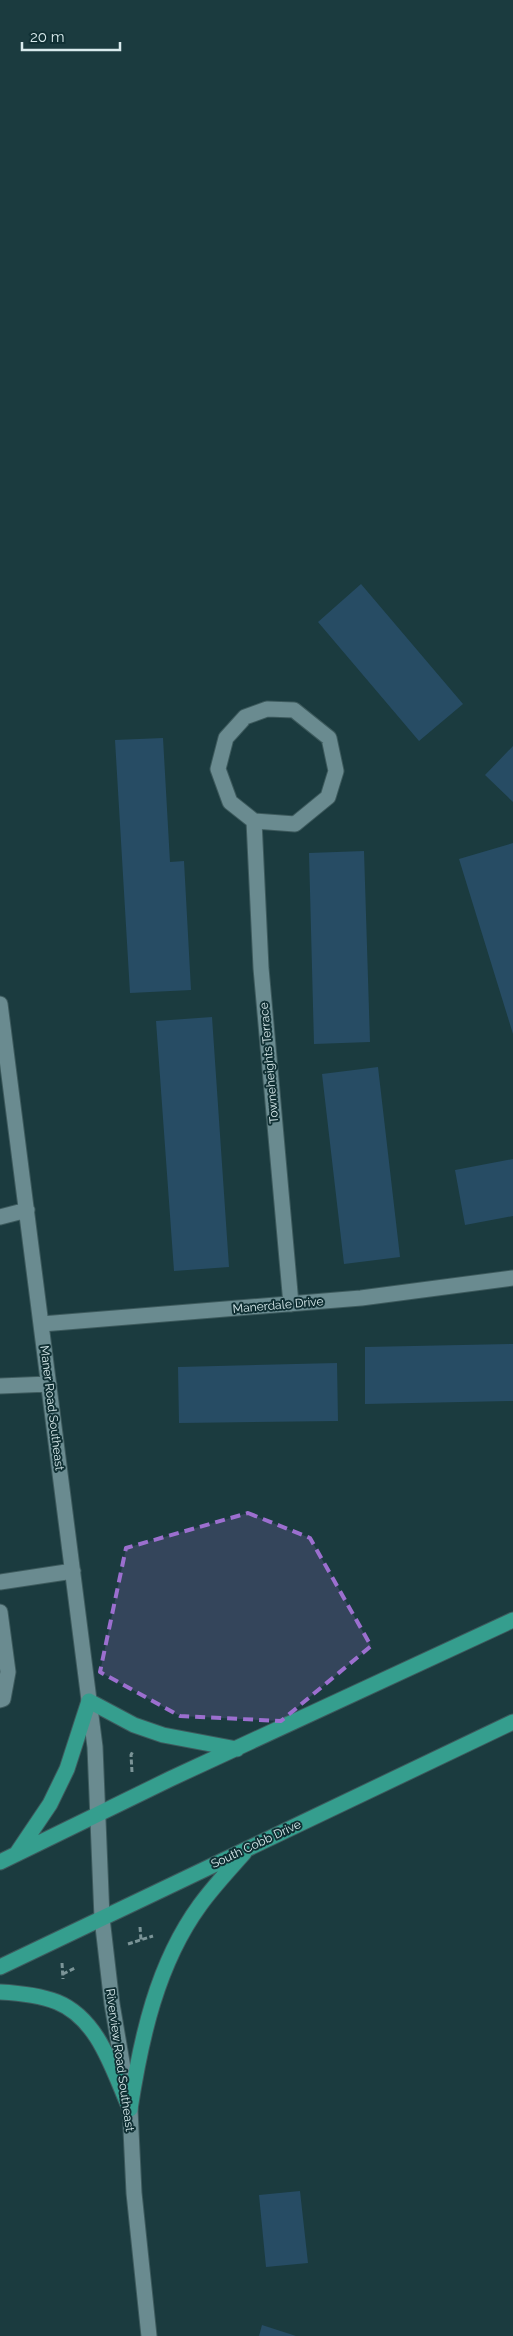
<svg xmlns="http://www.w3.org/2000/svg" width="513" height="2336" font-family="Raleway,sans-serif">
	<style>
		.building { fill: #274c64 }
		.lines { fill: none; stroke-linecap: round; stroke-linejoin: round }
		.minor-casing { stroke: #3d5a5d; stroke-width: 17 }
		.major-casing { stroke: #3d5a5d; stroke-width: 17 }
		.path { stroke: #7b9497; stroke-width: 3; stroke-dasharray: 5 2.5; stroke-linecap: butt }
		.minor { stroke: #6a8b90; stroke-width: 15 }
		.major { stroke: #359e8e; stroke-width: 15 }
		.marked { fill: #9c6fcf; fill-opacity: 0.2; stroke: #9c6fcf; stroke-width: 4; stroke-dasharray: 10 6; stroke-linejoin: round }
		.labels { text-anchor: middle; stroke-width: 4; stroke-linejoin: round; paint-order: stroke }
		.street-label { font-size: 12px; fill: #d9ebed; stroke: #103034 }
	</style>
	<rect width="100%" height="100%" fill="#1b3b3f"/>
	<path class="building" d="M361 584 463 704 419 741 318 622Z
		M163 738 170 862 184 861 191 990 130 993 115 740Z
		M513 746V802L485 775Z
		M513 843V1034L459 859Z
		M364 851 370 1042 314 1044 309 853Z
		M212 1017 229 1267 174 1271 156 1021Z
		M378 1067 400 1257 344 1264 322 1074Z
		M513 1159V1216L465 1225 455 1170Z
		M513 1344V1401L365 1404V1347Z
		M337 1363 338 1421 179 1423 178 1367Z
		M300 2191 308 2263 266 2267 259 2195Z
		M262 2325 296 2336H259Z"/>
	<g class="lines">
		<g class="minor-casing">
			<path id="minor" d="M254 821 295 824 328 797 336 771 329 738 294 710 267 709 245 717 226 738 218 769 230 802 254 821 261 968 291 1304
				M0 1004 95 1747 102 1918 112 2004 130 2109 134 2193 149 2336
				M0 1217 27 1210
				M42 1324 361 1298 513 1278
				M0 1386 49 1384
				M0 1582 73 1571
				M0 1612 8 1672 3 1699 0 1700"/>
		</g>
		<g class="major-casing">
			<path id="major" d="M17 1853 50 1804 67 1769 89 1701 134 1725 163 1735 237 1749
				M0 1862 170 1779 513 1620
				M0 1967 513 1722
				M0 1992C19 1993 39 1995 57 2002 99 2019 113 2071 130 2109
				M130 2109C141 2038 157 1964 200 1905 213 1887 229 1870 244 1853"/>
		</g>
		<path class="path" d="M132 1772 131 1755 133 1751
			M140 1927 141 1940
			M128 1944 153 1936
			M62 1963 63 1979
			M63 1974 75 1968"/>
		<use href="#minor" class="minor"/>
		<use href="#major" class="major"/>
	</g>
	<path class="marked" d="M248 1513 310 1538 371 1646 281 1721 180 1716 100 1672 126 1548Z"/>
	<g class="labels">
		<g class="street-label">
			<text transform="translate(269 1063) rotate(-95)" y="4">Towneheights Terrace</text>
			<text transform="translate(278 1305) rotate(-5)" y="4">Manerdale Drive</text>
			<text transform="translate(52 1408) rotate(83)" y="4">Maner Road Southeast</text>
			<text transform="translate(256 1844) rotate(-25)" y="4">South Cobb Drive</text>
			<text transform="translate(120 2060) rotate(82)" y="4">Riverview Road Southeast</text>
		</g>
	</g>
	<path d="M22 42v8h98v-8" fill="none" stroke="#d9ebed" stroke-width="2.5"/>
	<text x="30" y="42" font-size="15" fill="#d9ebed" stroke="#103034" stroke-width="4" paint-order="stroke">20 m</text>
</svg>
